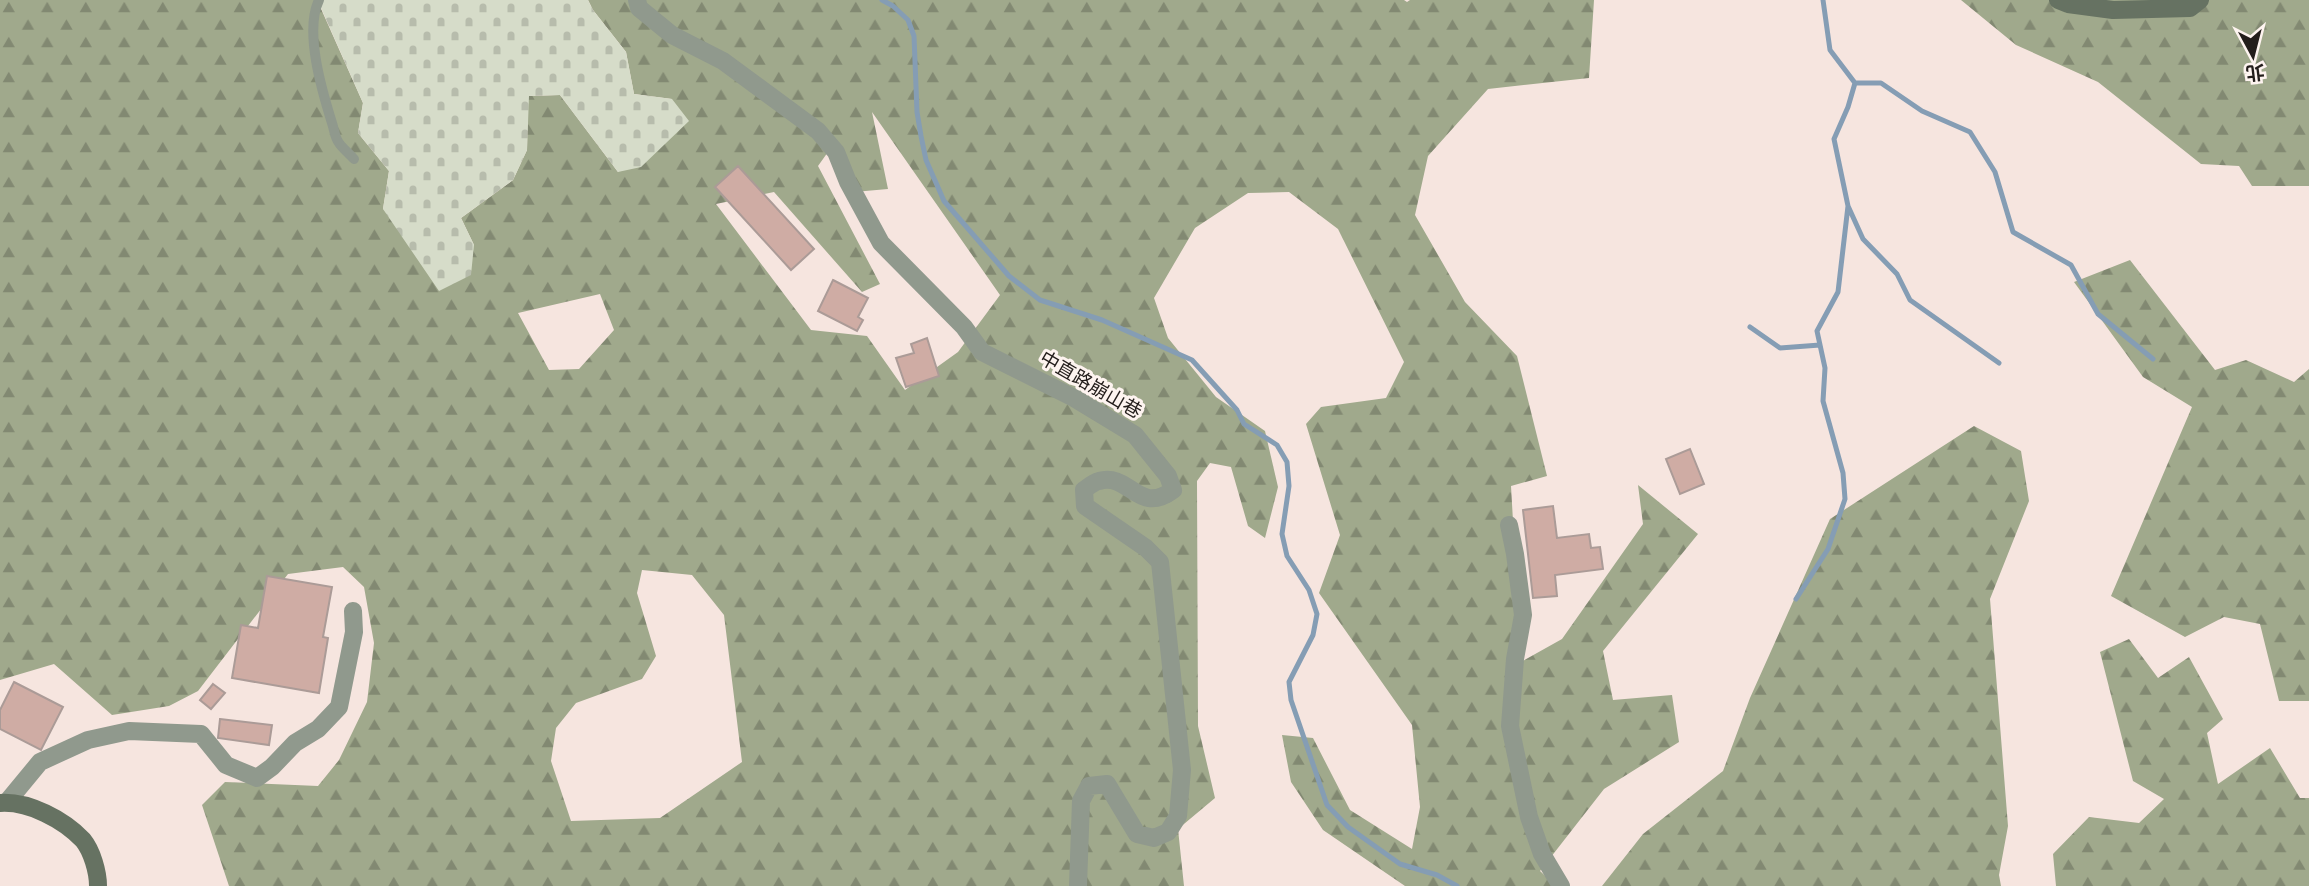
<svg xmlns="http://www.w3.org/2000/svg" width="2309" height="886" font-family="Overpass,'Noto Sans TC',sans-serif">
  <style>
    .forest { fill: url(#forest-firs); fill-rule: evenodd }
    .cemetery { fill: url(#cemetery-stones) }
    .lines { fill: none; stroke-linecap: round; stroke-linejoin: round }
    .stream { stroke: #859db4; stroke-width: 5 }
    .building { fill: #cfaca4; stroke: #ab9b97; stroke-width: 2 }
    .lane { stroke: #90998d; stroke-width: 10 }
    .street { stroke: #90998d; stroke-width: 18 }
    .secondary { stroke: #667262; stroke-width: 18 }
    .labels { text-anchor: middle; dominant-baseline: central; stroke-width: 6; stroke-linejoin: round; paint-order: stroke }
    .street-label { font-size: 19px; fill: #231d1b; stroke: #fef4f0 }
  </style>
  <defs>
    <pattern id="forest-firs" width="22" height="20" patternUnits="userSpaceOnUse" patternTransform="scale(1.75)"><rect width="22" height="20" fill="#a0a98c"/><path d="M5 1l3.5 6h-7zM16 11l3.5 6h-7z" fill="#828972"/></pattern>
    <pattern id="cemetery-stones" width="16" height="16" patternUnits="userSpaceOnUse" patternTransform="scale(1.75)"><rect width="16" height="16" fill="#d6dcc9"/><path d="M2 7V4a2 2 0 0 1 4 0v3zM10 15v-3a2 2 0 0 1 4 0v3z" fill="#b7bcac"/></pattern>
  </defs>
  <rect width="100%" height="100%" fill="#f6e5df"/>
  <path class="forest" d="M0,0H319L318,2L363,103L358,133L389,171L383,209L474,245L461,218L513,180L527,150L528,96L560,95L618,172L672,99L634,94L626,52L593,10L588,0H1404L1407,2L1410,0H1594L1589,78L1488,89L1428,156L1415,215L1465,302L1517,356L1547,476L1511,486L1521,662L1562,639L1643,524L1638,485L1698,534L1603,651L1613,700L1672,695L1679,742L1604,789L1540,871L1556,886H1405L1323,830L1291,782L1282,735L1313,738L1350,810L1412,849L1420,807L1412,725L1319,593L1340,535L1306,424L1321,407L1386,398L1404,362L1338,229L1289,192L1248,193L1195,228L1154,298L1168,338L1216,397L1265,431L1278,487L1265,538L1248,526L1231,467L1210,463L1197,481L1198,726L1215,798L1178,829L1184,886H229L202,805L225,782L318,786L339,760L367,702L374,643L364,587L343,567L288,574L198,691L169,706L112,715L54,664L0,680ZM872,112L1000,295L958,352L905,390L867,336L811,330L716,204L774,192L862,292L880,284L818,166L828,152L854,192L888,189ZM600,294L614,330L579,369L549,370L518,313ZM642,570L692,575L724,615L742,762L660,818L571,821L551,761L556,728L576,703L642,679L656,656L637,593Z
    M1961,0H2309V186H2252L2239,166L2201,164L2098,82L2016,45Z
    M2130,260L2215,370L2246,360L2294,382L2309,369V701H2279L2260,624L2224,617L2185,637L2111,596L2192,407L2143,377L2074,282Z
    M1974,426L2021,451L2029,501L1990,599L2008,826L1999,875L2001,886H1602L1643,834L1723,771L1750,698L1830,519Z
    M2129,639L2158,678L2189,657L2223,719L2207,733L2218,784L2270,748L2300,798H2309V886H2056L2053,854L2089,817L2139,823L2164,799L2133,781L2100,652Z"/>
  <path class="cemetery" d="M319,0H588L593,10L626,52L634,94L672,99L689,121L641,167L618,172L560,95L529,96L527,150L513,180L461,218L474,245L471,275L439,291L383,209L389,171L358,133L363,103L318,1Z"/>
  <g class="lines">
    <path class="stream" d="M882,0L893,6L908,20L914,36L917,112L921,136L926,160L944,201L1009,276L1040,300L1102,320L1192,360L1237,410L1244,424L1277,445L1287,462L1289,486L1282,534L1287,556L1309,590L1317,614L1313,635L1289,682L1291,700L1327,805L1348,827L1400,864L1437,875L1457,886
      M1823,0L1830,50L1855,83H1881L1922,111L1970,132L1995,172L2013,232L2071,265L2098,314L2153,359
      M1855,83L1848,107L1834,139L1848,206L1863,239L1897,274L1910,300L1999,363
      M1750,327L1780,348L1820,345
      M1796,599L1828,549L1845,499L1843,473L1823,401L1825,368L1817,331L1838,292L1848,206"/>
  </g>
  <path class="building" d="M738,166L814,249L791,270L715,187Z
    M833,280L868,298L858,317L863,320L857,331L818,311Z
    M927,338L939,376L906,387L896,358L914,353L911,344Z
    M1690,449L1704,484L1680,494L1666,459Z
    M1553,506L1557,538L1589,534L1591,548L1600,547L1603,569L1555,575L1557,596L1533,598L1523,510Z
    M267,576L332,587L323,637L328,638L319,693L232,678L241,625L258,628Z
    M14,682L63,707L41,750L0,729V710Z
    M213,684L225,693L211,709L200,700Z
    M220,719L272,725L269,745L218,738Z"/>
  <g class="lines">
    <path class="lane" d="M319,0C304,31 322,91 332,123C334,129 335,138 339,143C343,149 350,154 354,159"/>
    <path class="street" d="M637,0L639,8L672,35L723,61L818,131L836,152L848,182L881,243L964,327L982,352L1074,398L1135,435L1168,476L1173,490C1138,516 1130,472 1099,481C1094,482 1088,487 1084,490L1085,506L1146,548L1160,562L1182,770L1178,816L1168,832L1154,838L1137,834L1107,784L1089,786L1081,801L1078,886
      M1509,525L1515,554L1523,615L1515,659L1510,726L1529,817L1542,854L1561,886
      M7,802L40,762L88,740L129,731L201,734L226,765L257,778L272,767L295,743L318,729L339,707L354,632L353,611"/>
    <path class="secondary" d="M2058,0L2068,4L2113,10L2190,8L2200,0
      M0,803C29,801 64,820 83,840C92,851 98,872 98,886"/>
  </g>
  <g class="labels">
    <g class="street-label">
      <text transform="translate(1090 386) rotate(30)">中直路崩山巷</text>
    </g>
  </g>
  <g transform="translate(2253 56) rotate(173)" stroke="#fef4f0" stroke-width="5" paint-order="stroke">
  <path d="M0-5L12 26L0 18L-12 26Z" fill="#231d1b"/>
  <text y="-10" font-size="19" font-weight="bold" text-anchor="middle" fill="#231d1b">北</text>
  </g>
</svg>
